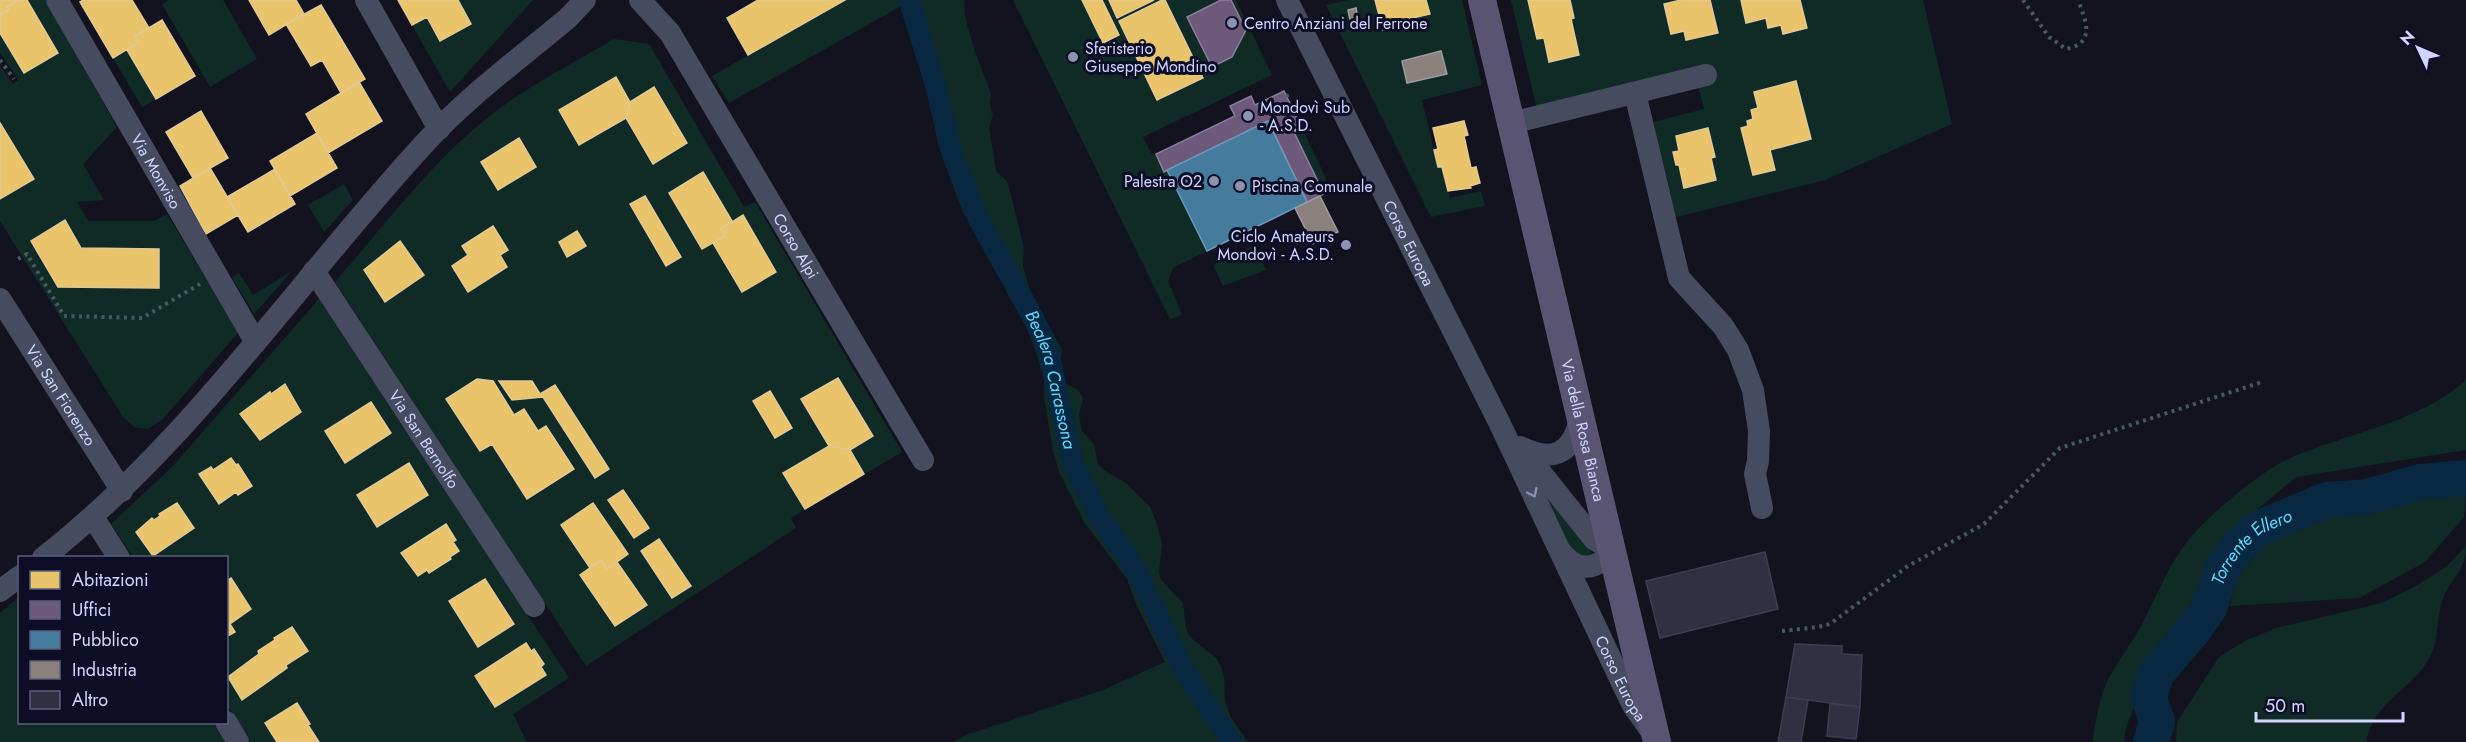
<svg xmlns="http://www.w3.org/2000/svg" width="2466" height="742" font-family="Jost,sans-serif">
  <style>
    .green { fill: #102b26; fill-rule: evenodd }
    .homes { fill: #e9c46a; stroke: #e2c997; stroke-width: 1.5 }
    .offices { fill: #6d597a; stroke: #8b7ea2; stroke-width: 1.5 }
    .public { fill: #457b9d; stroke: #6f96ba; stroke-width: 1.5 }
    .industry { fill: #8a817c; stroke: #9f9aa3; stroke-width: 1.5 }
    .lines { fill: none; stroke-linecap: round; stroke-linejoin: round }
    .canal { stroke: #082841; stroke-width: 21 }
    .river { stroke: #082841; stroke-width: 36 }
    .building { fill: #303042; stroke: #3c3d53; stroke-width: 1.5 }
    .path { stroke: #445962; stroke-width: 4; stroke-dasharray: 3 4.5; stroke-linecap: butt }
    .minor { stroke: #474b60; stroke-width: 22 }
    .major { stroke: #5a5473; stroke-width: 28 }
    .oneway { stroke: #8c90b0 }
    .poi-dot { fill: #8e91b1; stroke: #0d0e25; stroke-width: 2 }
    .labels { text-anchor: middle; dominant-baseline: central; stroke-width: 6; stroke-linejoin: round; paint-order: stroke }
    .poi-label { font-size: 16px; fill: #d1d5ff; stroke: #0d0e25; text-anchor: start }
    .street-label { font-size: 16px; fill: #d1d5ff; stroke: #0d0e25 }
    .water-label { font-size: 18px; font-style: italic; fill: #5fd7ff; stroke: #0d0e25 }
  </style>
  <rect width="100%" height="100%" fill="#13131f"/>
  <path class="green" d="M0,0H45L117,127L83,164L104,200L77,202L88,221H154L167,214L238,333L162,420L147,429L134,427L123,417L0,221V66L13,84L19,80L0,53ZM65,221L81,248L159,249V288L58,287L31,241Z
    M169,0H223L257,59L210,87L162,4Z
    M458,0H533L450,92L412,25L427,17L440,41L471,24Z
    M845,0H964L965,17L975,52L991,94L990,104L993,115L989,126L996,171L1007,181L1013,203L1024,248L1023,266L1029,288L1062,350L1059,367L1064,383L1077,389L1083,398L1079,415L1082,431L1094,445L1098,464L1105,471L1126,483L1150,507L1158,527L1162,544L1159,572L1161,580L1183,603L1186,628L1190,637L1216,658L1221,667L1224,677L1225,701L1230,716L1248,742H953L969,734L1103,690L1165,662L1137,606L1127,579L1084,522L1060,474L1053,451L1044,397V379L1037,354L1026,327L963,212L954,189L937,141L930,92L914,48L903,5L729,103L712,76Z
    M1013,0H1236L1272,75L1143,137L1151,153L1156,154L1164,172L1167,170L1207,251L1173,268L1168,281L1182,315L1170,319Z
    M1348,0H1375L1383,30L1405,24L1404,20L1430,14L1426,0H1462L1482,85L1422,100L1438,167H1442L1450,198L1481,191L1485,206L1431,217L1326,5Z
    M1511,0H1923L1952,124L1825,180L1673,218L1650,123L1704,109L1694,71L1537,109Z
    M614,39L649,44L744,207L755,202L902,452L791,518L796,528L586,666L335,282C385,225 432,161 492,114C530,85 573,63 614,39Z
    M127,50L156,99L142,107L113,58Z
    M1302,128L1332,191L1324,194L1294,132Z
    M344,184L353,200L324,232L308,205Z
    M1255,245L1266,270L1223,286L1213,265Z
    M292,271L254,314L232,278L239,273L253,295Z
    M319,299L569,678L513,714L527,742H251L227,705L226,558L133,557L111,524L171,468Z
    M2466,380V450L2296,477L2259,508L2225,544L2204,599L2157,658L2136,701L2126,728L2124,742H2093C2095,722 2099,699 2108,680C2118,660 2133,642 2143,622C2157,595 2168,566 2187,542C2206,517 2260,472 2288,459C2346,433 2417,424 2466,380Z
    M1523,461L1589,545L1592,556L1574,558Z
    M2449,487L2466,497L2464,517L2425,562L2359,598L2230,606L2236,578L2261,548L2295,520L2330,506L2367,503L2419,488Z
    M2466,546C2466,570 2453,576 2444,596C2435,618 2441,641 2427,662C2408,692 2374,702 2366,742H2176L2177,722L2219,657L2245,641L2276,628L2382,603L2416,586L2446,567Z
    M19,597L20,722L213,723L225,742H0V613Z"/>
  <path class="homes" d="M0,0H18L7,7L9,10L0,15Z
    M18,0H27L58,53L24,73L0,33V15L9,10L7,7Z
    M83,0H132L149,28L135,36L139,42L113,58L80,2Z
    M249,0H296L304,14L269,35Z
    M398,0H458L471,24L440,41L427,17L412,25Z
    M758,0H845L748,55L727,18Z
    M1082,0H1102L1119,35L1103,43Z
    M1109,0H1154L1117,18Z
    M1162,0H1165L1203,78L1157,100L1119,21Z
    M1375,0H1426L1430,14L1404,20L1405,24L1383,30Z
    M1528,0H1570L1574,18L1571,19L1579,55L1549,62L1544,38L1537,39Z
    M1681,0H1710L1718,33L1686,40L1684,31L1671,34L1664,4Z
    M1741,0H1800L1807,28L1783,34L1781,25L1768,28L1766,18L1746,23Z
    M321,5L365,79L341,93L322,60L311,66L286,24Z
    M162,20L195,76L156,99L127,50L139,42L135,36Z
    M616,77L630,102L626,118L579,145L559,110Z
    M1796,81L1811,139L1770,150L1775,170L1753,175L1741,128L1748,126L1747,121L1753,119L1751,110L1758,108L1754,92Z
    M359,82L382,121L328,153L306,114Z
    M654,87L687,143L653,164L626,118L630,102Z
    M201,111L228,158L193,178L166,132Z
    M1464,121L1468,135L1464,136L1471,168L1476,167L1480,183L1470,186L1471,188L1448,191L1442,167H1438L1434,150L1438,149L1433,128Z
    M0,123L34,179L0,199Z
    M1708,128L1715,157L1711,158L1716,180L1684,188L1679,165H1676L1673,152L1679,151L1676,136Z
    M317,133L337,168L290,196L270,161Z
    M519,138L536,167L498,190L481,162Z
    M210,168L238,215L206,234L180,186Z
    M275,169L295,204L248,232L227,197Z
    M703,172L732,221L721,229L725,236L702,249L669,193Z
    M645,196L681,257L666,266L630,204Z
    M743,215L776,272L742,292L713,243L725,236L721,229Z
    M65,220L81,248L159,249V288L58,287L31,241Z
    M493,226L508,250L500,255L507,267L468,292L452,266L468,255L462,246Z
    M577,231L586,246L567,257L559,242Z
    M400,241L424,275L385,302L364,270Z
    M838,378L873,436L850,450L829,446L801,399Z
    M477,379L493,381L514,415L524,409L538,431L546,426L574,469L527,499L492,444L480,451L446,399Z
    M499,381H532L540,394L555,385L609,469L595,478L543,397L512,400Z
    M285,384L301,412L260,440L240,414L270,392L271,394Z
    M770,391L792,428L775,438L753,401Z
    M371,402L391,433L345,463L325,431Z
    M829,446L850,450L864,474L805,509L783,473Z
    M231,458L236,465L238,464L252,486L238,495L236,492L219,504L199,474L211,467L213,470Z
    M409,463L428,495L377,527L357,495Z
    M623,490L649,528L634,538L608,500Z
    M177,503L194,528L153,556L136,532L152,518L154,520L160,516L159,514Z
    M593,503L628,554L607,569L601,560L590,568L561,525Z
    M446,524L456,540L453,542L459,551L450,557L451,559L429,573L427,570L418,576L401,553Z
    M659,539L691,586L672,598L641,551Z
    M601,560L607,569L617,562L647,605L615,626L580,575Z
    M231,578L251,609L230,624L235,632L226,637V581Z
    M485,579L514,624L478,647L449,601Z
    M292,627L308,651L286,665L287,668L242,700L228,677L259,654L258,651L275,640L274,638Z
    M526,643L531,651L534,649L544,664L541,667L546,675L495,707L475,676Z
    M297,703L310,724L308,725L319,742H277L265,723Z"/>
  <path class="offices" d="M1221,0H1231L1246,30L1232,57L1212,67L1187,17Z
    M1284,91L1302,128L1294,132L1324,194L1307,202L1268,121L1164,172L1156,154L1235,116L1230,106L1251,96L1255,105Z"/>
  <path class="public" d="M1268,121L1307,202L1207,251L1167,170Z"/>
  <path class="industry" d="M1356,8L1360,29L1352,30L1348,10Z
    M1441,51L1447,74L1407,83L1402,61Z
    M1320,196L1338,232L1313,244L1295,208Z"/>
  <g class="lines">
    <path class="canal" id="s1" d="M909,0L935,83L952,154L979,220L1034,319L1048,350L1073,463L1098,514L1136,570L1184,670L1232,742"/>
    <path class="river" id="s2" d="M2151,742L2157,722L2149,697L2156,674L2195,628L2209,608L2222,570L2238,547L2257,529L2327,500L2367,497L2420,482L2466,478"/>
  </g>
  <path class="building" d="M1765,552L1778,609L1660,638L1646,581Z
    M1795,644L1842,646V654L1862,655L1860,707L1786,697Z
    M1786,697L1808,700L1801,742H1778Z
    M1830,704L1860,707L1856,739L1827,736Z"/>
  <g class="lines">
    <path class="path" d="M2023,0L2049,37L2066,49C2096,43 2086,21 2078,0
      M0,60L14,79
      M1286,96L1291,94
      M18,259L27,254L64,316L142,318L200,284
      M1782,631L1818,627L1830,624L1908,566L1984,524L2060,448L2262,382"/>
    <g class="minor">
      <path id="s3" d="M57,0L255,341"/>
      <path d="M366,0L439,129"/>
      <path id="s4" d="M640,0L670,33L923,460"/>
      <path id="s5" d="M1287,0L1499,422L1625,689L1634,707L1651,731"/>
      <path d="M1635,93L1679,278L1723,326L1738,350L1753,390L1759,431L1758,461L1755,474L1762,508"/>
      <path d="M1511,123L1706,75"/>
      <path id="s6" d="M314,271L534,606"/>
      <path id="s7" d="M0,299L122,491"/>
      <path d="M1520,447C1551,462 1571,456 1580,420"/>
      <path d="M1521,448L1594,539L1612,550"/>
      <path d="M93,517L119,558"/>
      <path d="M1561,552C1578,572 1594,571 1612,553"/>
      <path d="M43,558C192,441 297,282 424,144C467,97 520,58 568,18L585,0"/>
      <path d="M0,591L20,576"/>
      <path d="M226,722L238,742"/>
    </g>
    <path class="major" id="s8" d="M1482,0L1657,742"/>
  </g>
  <defs><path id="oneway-chevron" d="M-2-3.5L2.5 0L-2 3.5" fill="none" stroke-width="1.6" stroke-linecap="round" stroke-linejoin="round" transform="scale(1.5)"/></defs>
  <use class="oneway" href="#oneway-chevron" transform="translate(1533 493) rotate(65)"/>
  <g class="poi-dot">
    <circle cx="1232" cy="23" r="6"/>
    <circle cx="1073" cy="57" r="6"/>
    <circle cx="1248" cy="116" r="6"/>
    <circle cx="1214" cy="181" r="6"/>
    <circle cx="1240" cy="186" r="6"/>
    <circle cx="1346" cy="245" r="6"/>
  </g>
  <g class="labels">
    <g class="poi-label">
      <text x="1244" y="23">Centro Anziani del Ferrone</text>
      <text x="1085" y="48">Sferisterio<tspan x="1085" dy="18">Giuseppe Mondino</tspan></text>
      <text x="1260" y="107">Mondovì Sub<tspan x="1260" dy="18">- A.S.D.</tspan></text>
      <text x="1202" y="181" text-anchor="end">Palestra O2</text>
      <text x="1252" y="186">Piscina Comunale</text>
      <text x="1334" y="236" text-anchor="end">Ciclo Amateurs<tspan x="1334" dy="18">Mondovì - A.S.D.</tspan></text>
    </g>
    <g class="street-label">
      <text stroke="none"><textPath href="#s3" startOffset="198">Via Monviso</textPath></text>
      <text stroke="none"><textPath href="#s5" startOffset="272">Corso Europa</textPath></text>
      <text stroke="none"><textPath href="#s4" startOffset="292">Corso Alpi</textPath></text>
      <text stroke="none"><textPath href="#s7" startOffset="114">Via San Fiorenzo</textPath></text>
      <text stroke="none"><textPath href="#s8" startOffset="442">Via della Rosa Bianca</textPath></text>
      <text stroke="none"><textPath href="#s6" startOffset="201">Via San Bernolfo</textPath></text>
      <text stroke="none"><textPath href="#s5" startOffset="756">Corso Europa</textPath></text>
    </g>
    <g class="water-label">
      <text stroke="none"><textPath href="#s1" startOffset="408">Bealera Carassona</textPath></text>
      <text stroke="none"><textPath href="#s2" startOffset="234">Torrente Ellero</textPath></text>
    </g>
  </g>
  <rect x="18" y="556" width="210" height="168" fill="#0d0e25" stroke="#5b5e7c" stroke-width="1.5"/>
  <rect x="30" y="571" width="30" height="18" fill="#e9c46a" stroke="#5b5e7c" stroke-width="1.5"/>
  <text x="72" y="586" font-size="18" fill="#d1d5ff">Abitazioni</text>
  <rect x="30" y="601" width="30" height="18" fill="#6d597a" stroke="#5b5e7c" stroke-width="1.5"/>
  <text x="72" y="616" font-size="18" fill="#d1d5ff">Uffici</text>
  <rect x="30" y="631" width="30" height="18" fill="#457b9d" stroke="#5b5e7c" stroke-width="1.5"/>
  <text x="72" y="646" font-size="18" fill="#d1d5ff">Pubblico</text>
  <rect x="30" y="661" width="30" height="18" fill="#8a817c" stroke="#5b5e7c" stroke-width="1.5"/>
  <text x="72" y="676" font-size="18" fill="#d1d5ff">Industria</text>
  <rect x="30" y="691" width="30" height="18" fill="#303042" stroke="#5b5e7c" stroke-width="1.5"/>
  <text x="72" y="706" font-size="18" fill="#d1d5ff">Altro</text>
  <g transform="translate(2418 48) rotate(314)" stroke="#0d0e25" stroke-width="4.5" paint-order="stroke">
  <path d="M0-4.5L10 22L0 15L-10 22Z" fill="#d1d5ff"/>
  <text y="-9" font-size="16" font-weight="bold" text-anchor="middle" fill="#d1d5ff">N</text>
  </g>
  <path d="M2256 712v9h147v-9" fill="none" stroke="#d1d5ff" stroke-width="3"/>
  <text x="2265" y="712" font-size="18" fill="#d1d5ff" stroke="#0d0e25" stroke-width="4.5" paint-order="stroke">50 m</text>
</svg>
